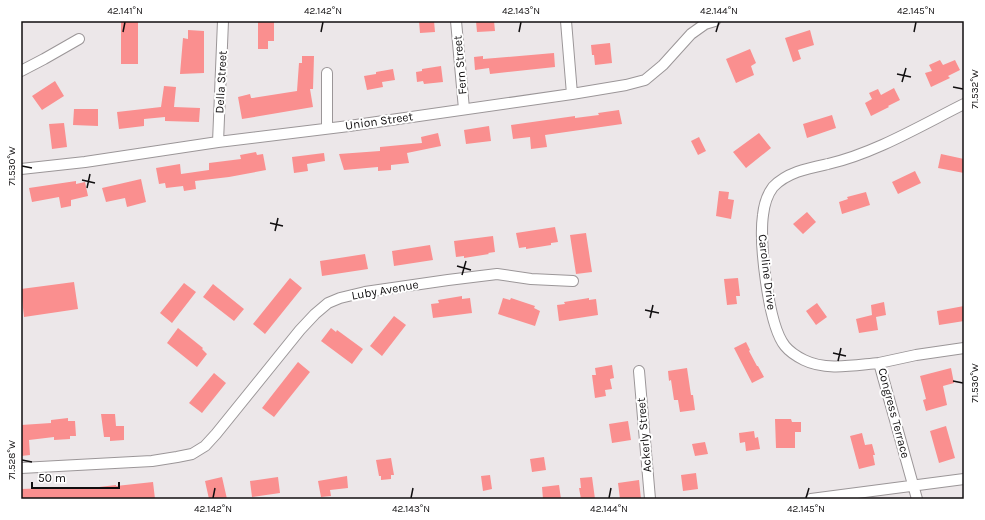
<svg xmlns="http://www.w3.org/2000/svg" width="985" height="520" font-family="Karla,sans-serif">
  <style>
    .building { fill: #fa8f8f }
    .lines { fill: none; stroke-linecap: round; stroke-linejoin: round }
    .street-casing { stroke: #9b9698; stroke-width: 12 }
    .street { stroke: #fff; stroke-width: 10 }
    .ticks { fill: none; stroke: #100e0f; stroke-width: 1.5 }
    .labels { text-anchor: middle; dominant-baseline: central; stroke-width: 4; stroke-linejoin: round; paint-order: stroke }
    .street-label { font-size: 12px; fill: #100e0f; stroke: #fff }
    .neatline { fill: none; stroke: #100e0f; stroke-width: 1.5 }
    .ticks-label { font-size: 10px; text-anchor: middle; fill: #100e0f }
  </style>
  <rect width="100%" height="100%" fill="#ece7e9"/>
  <path class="building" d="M121,21H138V64H121Z
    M258,21H274V41H268V49H258Z
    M419,21H434L435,32L420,33Z
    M476,21H494L495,31L477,32Z
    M188,30L204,31V73L180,74L183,38L188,39Z
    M810,30L814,45L798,50L801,59L793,62L785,38Z
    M610,43L612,63L595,65L594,55H592L591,45Z
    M750,49L756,63L751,66L754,75L736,83L726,59Z
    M554,53L555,67L490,74L489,68L475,70L474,57L483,56V59Z
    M302,56H314L313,89H310L313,107L242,119L238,97L250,94L251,98H253L297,91L299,63H302Z
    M940,60L943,65L955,60L960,70L948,76L950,78L931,87L925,73L932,71L929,65Z
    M441,66L443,82L424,84L423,81L417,82L416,72L422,71V69Z
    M393,69L395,80L382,82L383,87L367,90L364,76L376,74V72Z
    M55,81L64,96L42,110L32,96Z
    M164,86L176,87L174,107L200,108L199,122L165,121V117L144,119V126L119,129L117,112L161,107Z
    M894,88L900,100L888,106L889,107L871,116L865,103L872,99L869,93L878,89L881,95Z
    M74,109H98V126L73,125Z
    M619,110L622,124L545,135L547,147L531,149L530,137L513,139L511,125L575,116V118L599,115L598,113Z
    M832,115L836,128L807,138L803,124Z
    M64,123L67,147L52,149L49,124Z
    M489,126L491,141L466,144L464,130Z
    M438,133L441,146L407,153L409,163L391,165V170L378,171V167L344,170L339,154L380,151V147L422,143L421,137Z
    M759,133L771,148L746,168L733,152Z
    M699,137L706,151L698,155L691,141Z
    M256,152L257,155L263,154L266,170L229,177L195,181L196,189L184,191L183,186L166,188L165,183L159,184L156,168L180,164L181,174L209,170V163L241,159L240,155Z
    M324,153L325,161L307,164L308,171L294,173L292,157Z
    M941,154L964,159V173L938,168Z
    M915,171L921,183L898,194L892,182Z
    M141,179L146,202L127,207L125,198L106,202L102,188Z
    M76,181V184L85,182L88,196L71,200V206L61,208L59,197L32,202L29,188Z
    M719,191L729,192L728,199L734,200L731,219L716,216Z
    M866,192L870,205L842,214L839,202L848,199L847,197Z
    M807,212L816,222L803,234L793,224Z
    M555,227L558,242L551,243V245L526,249V247L519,248L516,233Z
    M586,233L592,272L576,274L570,235Z
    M493,236L495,252L488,253L489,254L464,258V256L456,257L454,241Z
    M430,245L433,260L394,266L392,251Z
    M365,254L368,269L322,276L320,261Z
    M290,278L302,288L265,334L253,324Z
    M738,278L740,296H736L737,304L727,305L724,279Z
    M74,282L78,309L24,317L21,289Z
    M184,283L196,292L172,323L160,313Z
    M213,284L244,309L234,321L203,297Z
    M462,296V299L470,298L472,313L433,318L431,304L439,303L438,300Z
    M503,298L510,300L511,298L535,306L534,308L540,311L535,326L498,314Z
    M589,298V300L596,299L598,315L559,321L557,305L565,304L564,302Z
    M884,302L886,315L876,317L878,330L859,333L856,319L872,315L871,305Z
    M817,303L827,317L816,325L806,311Z
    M964,306V321L939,325L937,311Z
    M394,316L406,325L382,356L370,346Z
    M178,328L203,348L202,349L207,354L197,367L167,343Z
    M331,328L336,332L337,330L363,349L352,364L321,341Z
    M746,342L750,350L749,351L757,366H758L764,377L752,383L734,348Z
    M298,362L310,372L274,417L262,408Z
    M612,365L614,378L610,379L612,389L605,390L606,396L595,398L592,375H596L595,368Z
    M687,368L691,395H693L695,410L680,412L678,400H674L671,380L669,381L668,371Z
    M951,368L954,383L943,386L947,405L926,411L923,400L926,399L920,376Z
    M214,373L226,383L202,413L189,403Z
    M101,414H115L116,426H124V440L110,441V437H104Z
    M68,418V421H75L76,436H70V439L54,440V437L29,440L30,455L21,456V425L51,423V420Z
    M775,419H791L792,422H801V432H795V448H776Z
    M628,421L631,440L612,443L609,424Z
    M946,426L955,458L939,463L930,431Z
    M754,431L755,438L758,437L760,449L746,451L745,442L740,443L739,433Z
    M862,433L865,445L872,444L875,455H873L875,465L859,469L850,436Z
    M705,442L708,454L695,456L692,444Z
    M544,457L546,470L532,472L530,459Z
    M391,458L394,475H391V479L381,480V476H379L376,460Z
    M696,473L698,489L683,491L681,475Z
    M490,475L492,489L483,491L481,476Z
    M347,476L348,488L330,490L331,496L321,497L318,481Z
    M222,477L227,499H209L205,481Z
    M278,477L280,493L252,497L250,481Z
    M592,477L595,499H581L579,488H581L580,478Z
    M639,480L641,499H620L618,483Z
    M153,482L155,499H21V489L82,487V489L116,485V486Z
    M559,485L561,499H543L542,487Z"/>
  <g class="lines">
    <defs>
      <path id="street" d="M456,21L464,109
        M566,21L572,94
        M21,71L44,59L79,39
        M327,128V73
        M218,142L223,21
        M21,169L85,162L218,142L349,126L572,94L626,85L645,80L663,65L691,34L705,24L715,21
        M879,363C855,365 826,371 804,360C798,357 789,351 785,346C768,325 759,242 763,215C764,206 767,195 773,187C787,172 809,168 828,164C875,153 920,126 964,104
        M639,371L650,499
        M21,468L152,461L177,457L192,454L205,446L216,434L300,330L315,314L328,303L340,298L365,292L448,280L497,274L531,279L573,281
        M811,499L964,479
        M917,499L879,363L916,355L964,348"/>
    </defs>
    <use href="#street" class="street-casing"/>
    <use href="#street" class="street"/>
  </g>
  <path class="ticks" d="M123,32L125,22M321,32L323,22M519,32L521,22M716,32L719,22M914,32L916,22M897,74L911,77M902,82L906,68M953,87L963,89M22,166L32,168M82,180L95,183M87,188L90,174M270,223L283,226M275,231L278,218M457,266L471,270M462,275L466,261M645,310L659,313M650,318L653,305M833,353L846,356M838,361L841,348M953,381L963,383M22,460L32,462M213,498L215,488M411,498L413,488M609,498L611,488M806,498L809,488"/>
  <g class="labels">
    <g class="street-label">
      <text transform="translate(460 65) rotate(-95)">Fern Street</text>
      <text transform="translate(221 82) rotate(-87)">Della Street</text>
      <text transform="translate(379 121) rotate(-8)">Union Street</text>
      <text transform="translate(767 272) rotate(83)">Caroline Drive</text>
      <text transform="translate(385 290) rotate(-10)">Luby Avenue</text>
      <text transform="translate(894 413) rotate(75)">Congress Terrace</text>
      <text transform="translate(644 435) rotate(-95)">Ackerly Street</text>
    </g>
  </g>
  <rect width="985" height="520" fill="none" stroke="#ffffff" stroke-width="44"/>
  <path d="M32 482v6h87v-6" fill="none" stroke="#100e0f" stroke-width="2"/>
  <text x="38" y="482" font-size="12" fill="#100e0f" stroke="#ffffff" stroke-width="3" paint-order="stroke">50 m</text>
  <rect x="22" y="22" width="941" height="476" class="neatline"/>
  <g class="ticks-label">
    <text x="125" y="14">42.141°N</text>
    <text x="323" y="14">42.142°N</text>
    <text x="521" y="14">42.143°N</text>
    <text x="719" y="14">42.144°N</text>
    <text x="916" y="14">42.145°N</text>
    <text transform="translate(974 89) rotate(-90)" y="4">71.532°W</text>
    <text transform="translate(11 166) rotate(-90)" y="4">71.530°W</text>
    <text transform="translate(974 383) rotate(-90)" y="4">71.530°W</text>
    <text transform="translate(11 460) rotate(-90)" y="4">71.528°W</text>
    <text x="213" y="512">42.142°N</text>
    <text x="411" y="512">42.143°N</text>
    <text x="609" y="512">42.144°N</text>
    <text x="806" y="512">42.145°N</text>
  </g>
</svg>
